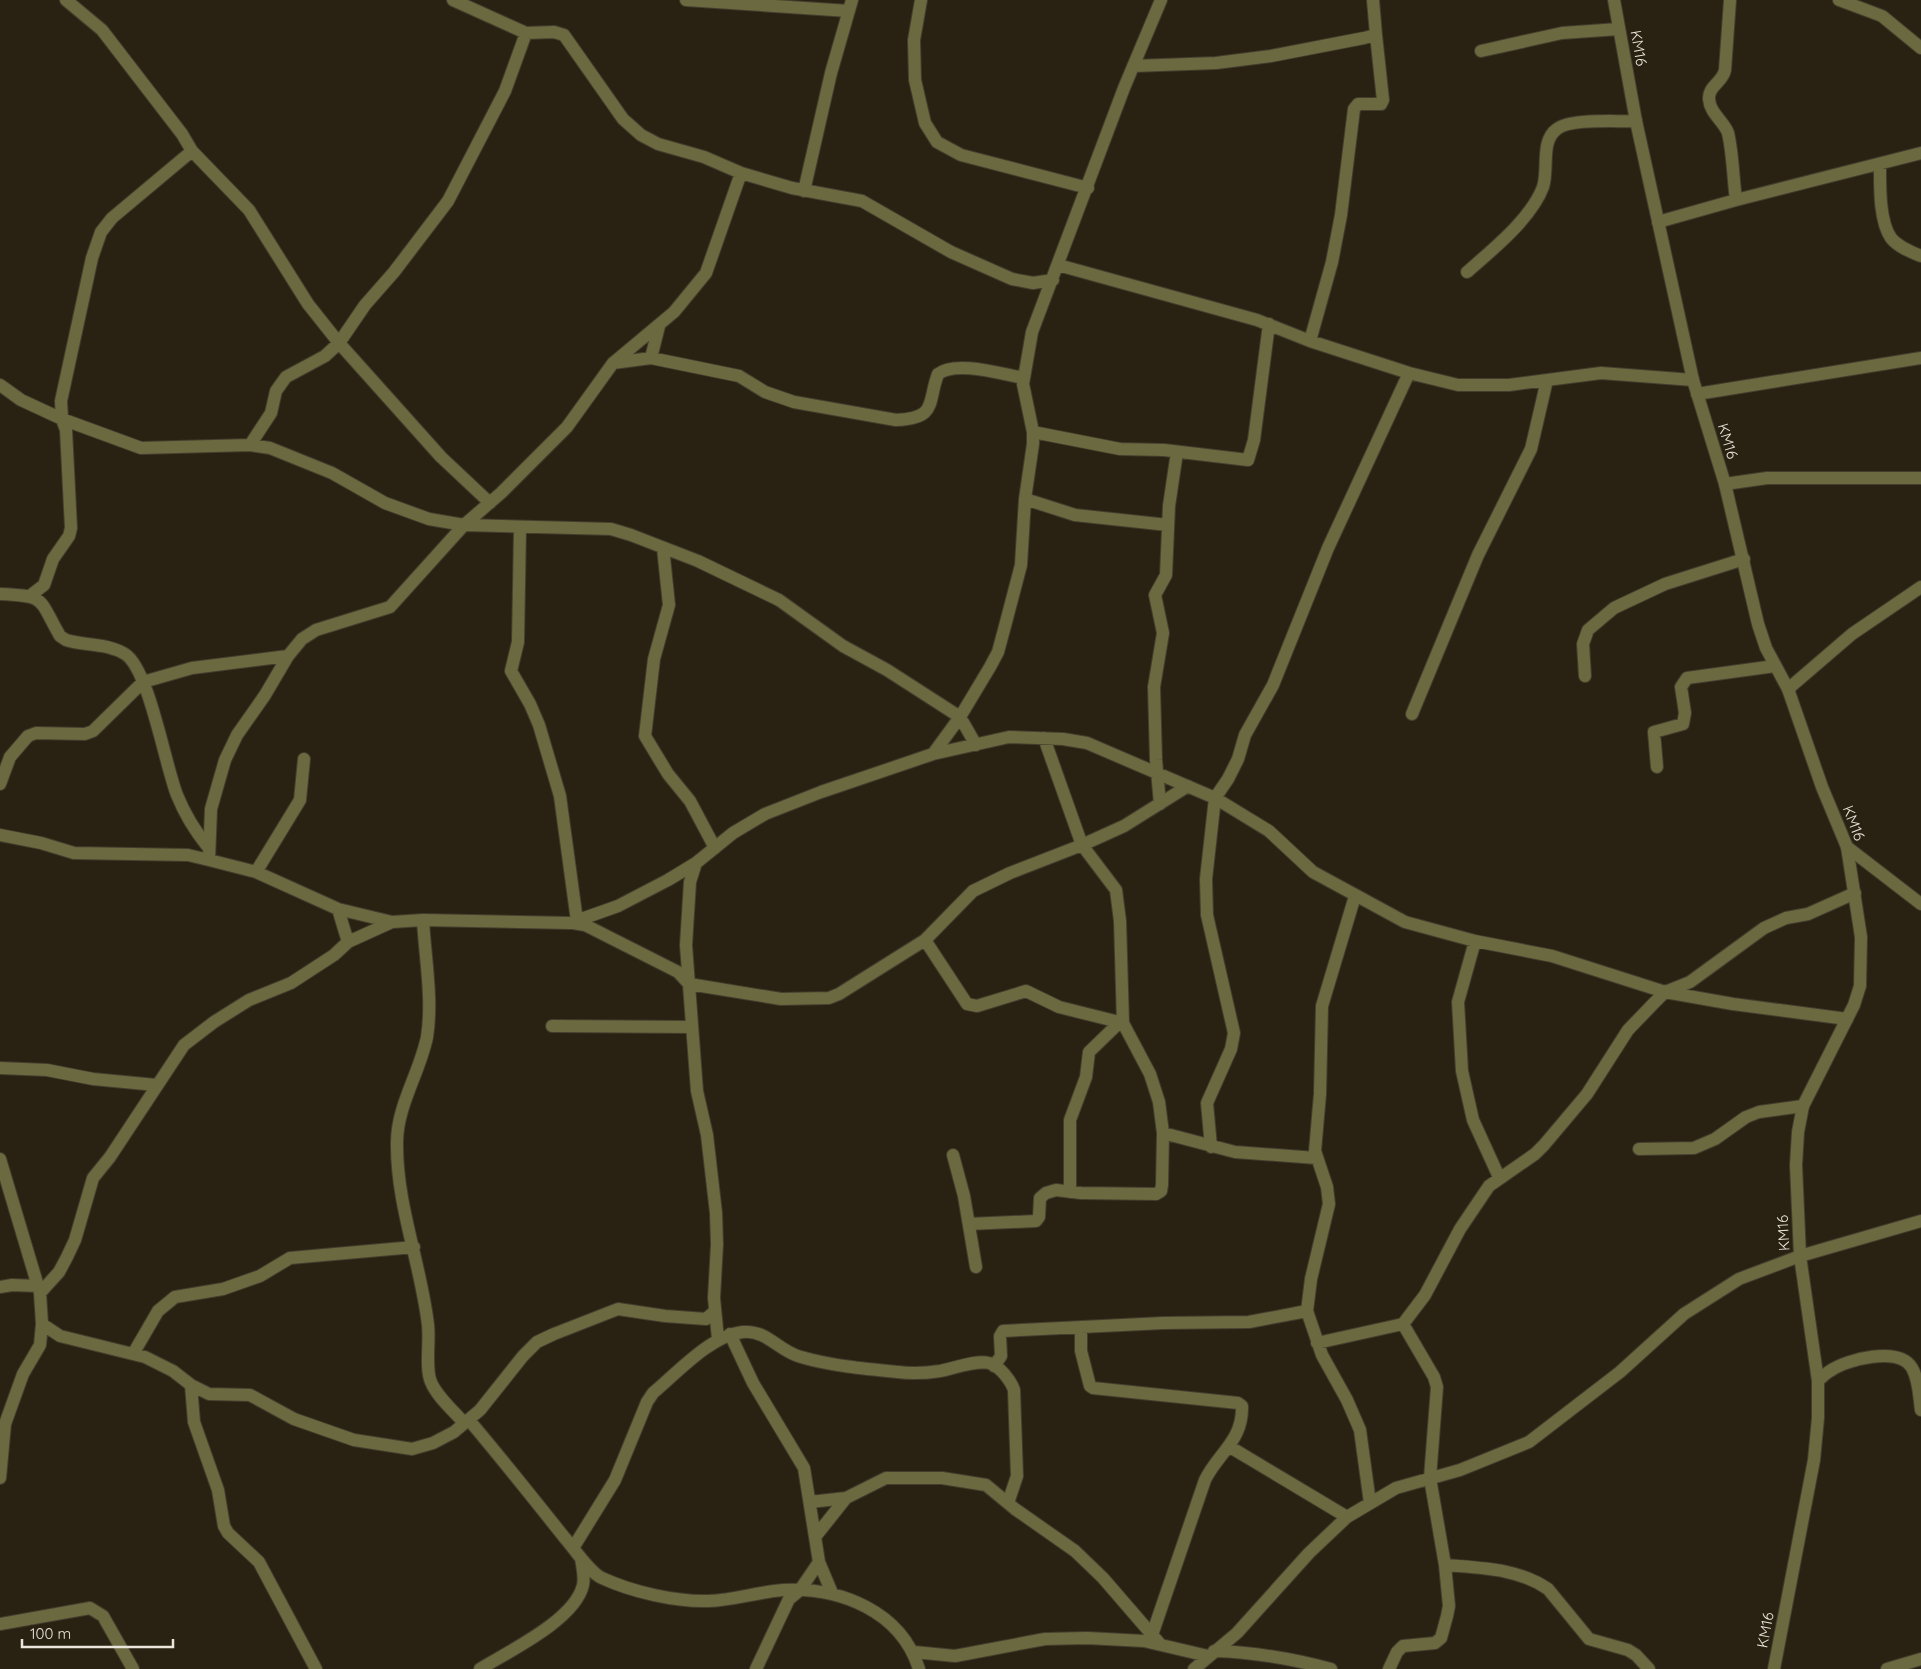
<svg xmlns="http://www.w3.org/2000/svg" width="1921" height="1669" font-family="Quicksand,sans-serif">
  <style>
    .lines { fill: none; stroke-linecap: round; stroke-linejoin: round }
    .minor-casing { stroke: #443d2e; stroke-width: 14 }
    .tertiary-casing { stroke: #443d2e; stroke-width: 14 }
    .minor { stroke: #6a693f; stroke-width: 12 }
    .tertiary { stroke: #6a693f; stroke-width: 12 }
    .labels { text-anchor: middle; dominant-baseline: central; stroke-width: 5; stroke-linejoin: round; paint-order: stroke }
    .street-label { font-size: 15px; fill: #ebe6dc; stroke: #292212 }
  </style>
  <rect width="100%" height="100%" fill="#292212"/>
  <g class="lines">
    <defs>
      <path id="minor" d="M66,0L102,30L182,134L192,151L249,210L308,304L339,343L441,457L490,503
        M686,0L849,11
        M921,0L914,40L915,80L925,123L937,142L961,155L1088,188
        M1730,0L1725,70C1723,82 1708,86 1709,99C1710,114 1724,121 1728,133C1733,154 1733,178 1736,200
        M1839,0L1882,16L1921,48
        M526,33L554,32L564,35L623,119L641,135L658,144L704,157L741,173L792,188L862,201L951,252L1012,279L1033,283L1053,280
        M1481,51L1562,33L1619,29
        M1133,66L1216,63L1271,56L1364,38L1376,35L1373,0
        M1880,165C1880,185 1879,221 1891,238C1898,247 1911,252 1921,256
        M804,191L831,73L852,0
        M1658,222L1736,200L1921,153
        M1058,265L1257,320L1310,341L1409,373L1458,385H1509L1601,373L1693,380
        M1467,272C1492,250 1531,219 1543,187C1549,169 1540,141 1557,129C1570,118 1618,122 1636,121
        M1310,341L1332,262L1341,215L1354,109L1358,104H1381L1383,100L1376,35
        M651,358L659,326
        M613,363L651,358L739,376L765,392L794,402L896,420C938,418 927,403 938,374C956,360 1001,374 1024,378
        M0,385L21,400L62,419L141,448L250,445L270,448L332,473L385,503L429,519L464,525L611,529L631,535L698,561L779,600L843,646L887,670L960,717L976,745
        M1697,394L1921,358
        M1033,432L1120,449L1164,450L1248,460L1254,440L1269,324
        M250,445L271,413L276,391L286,377L325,356L339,343L365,305L394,272L448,201L505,91L526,33L453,0
        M1725,484L1767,478H1921
        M1025,499L1075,515L1168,525
        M520,528L518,642L511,671L530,704L539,725L560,796L577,921
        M663,548L669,605L654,659L645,736L668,774L690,801L715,848
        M0,594C47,596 38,598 60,636L66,640C85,646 107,643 125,654C149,669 165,765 177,795C185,815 195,831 208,847
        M31,595L44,585L53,559L69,536L71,528L66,430L62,419L61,401L92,258L101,232L112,218L192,151
        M1585,676L1583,644L1588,630L1614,608L1665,584L1744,559
        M1788,689L1852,634L1921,587
        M1412,714L1478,555L1531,449L1547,380
        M933,754L960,717L990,667L998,652L1005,626L1021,565L1025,499L1033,444V432L1023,384L1032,332L1124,88L1161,0
        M1657,767L1654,732L1683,724L1685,713L1681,687L1687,678L1775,666
        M0,784L10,757L28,736L36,733L85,734L93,731L143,682L192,668L288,656
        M1160,804L1156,760L1154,687L1163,633L1155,595L1166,575L1169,506L1177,452
        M0,835L41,843L74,853L188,855L209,860L256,872L338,909L392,922L423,920L570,923L618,906L668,880L696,863L733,833L765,814L821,792L933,754L1009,737L1063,739L1087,743L1215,798L1269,831L1313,872L1405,922L1475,941L1552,956L1665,992L1733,1004L1847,1019
        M1847,847L1921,904
        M209,860L211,809L225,760L237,735L265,695L288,656L302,639L316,630L390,607L464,525L501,493L567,427L613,363L674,312L706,273L741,173
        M696,863L690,882L686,945L697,1091L707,1135L716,1213L717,1244L714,1298L718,1339
        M256,872L300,800L304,759
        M1355,896L1322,1006L1320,1094L1315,1151L1327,1187L1329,1204L1311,1279L1307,1311L1322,1355L1347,1400L1360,1430L1370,1503
        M338,909L348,942
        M423,920C425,958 433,999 427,1037C420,1072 397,1106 397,1142C396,1204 421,1264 428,1325C430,1341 425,1369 431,1382C437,1397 454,1411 464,1423L469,1420C501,1458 533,1498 564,1537C573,1547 590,1573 602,1578C632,1592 676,1602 709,1601C734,1600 758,1592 783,1590C840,1587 901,1611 919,1669
        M573,923L585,925L678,972L689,984L781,999L829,998L839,994L925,940L973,891L1010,873L1082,845L1124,826L1188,786
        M925,940L967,1004L977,1006L1026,991L1059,1007L1123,1023
        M1475,941L1458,1002L1462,1071L1473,1120L1499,1177
        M552,1026L691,1027
        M0,1068L47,1070L93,1079L156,1085
        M1163,1133L1235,1152L1316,1158
        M1211,1147L1207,1103L1231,1049L1234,1033L1207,915L1206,879L1215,798L1228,779L1238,759L1245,735L1273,685L1328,548L1409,373
        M1639,1149L1694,1148L1715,1139L1746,1117L1759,1112L1803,1106
        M953,1155L964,1196L976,1267
        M0,1159L40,1293L42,1324L40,1345L23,1374L5,1424L0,1478
        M1070,1192V1120L1086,1077L1089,1052L1120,1022
        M969,1224L1036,1221L1039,1217L1040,1198L1046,1193L1056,1190L1081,1193L1156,1194L1161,1191L1162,1185L1163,1133L1159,1102L1150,1074L1123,1023L1120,921L1116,890L1082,845L1044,738
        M0,1287L12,1285L38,1286
        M40,1293L59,1272L67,1257L75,1240L93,1178L110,1157L184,1045L214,1022L249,1000L291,983L334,955L348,942L392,922
        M42,1324L60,1336L145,1357L173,1371L191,1385L209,1394L250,1395L294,1419L354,1440L412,1449L433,1443L454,1432L480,1410L523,1356L537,1342L554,1334L618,1309L665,1316L706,1319L715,1311
        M1081,1327V1351L1090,1386L1093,1388L1238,1403L1242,1406C1243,1441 1218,1453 1205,1480L1152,1635
        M730,1334L753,1383L804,1468L819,1562L832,1593
        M1317,1343L1403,1324L1425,1295L1460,1229L1489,1186L1535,1154L1544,1145L1587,1094L1628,1030L1655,1002L1665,992L1690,982L1764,928L1786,918L1808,914L1855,893
        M133,1354L158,1311L175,1297L223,1289L260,1276L290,1258L414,1247
        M994,1366L1001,1356L1000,1336L1003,1331L1163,1323L1249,1322L1307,1311
        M1818,1381C1822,1377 1826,1373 1830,1371C1847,1359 1899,1346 1912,1368C1919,1380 1919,1396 1921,1410
        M191,1385L194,1422L218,1490L224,1526L228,1533L259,1562L316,1669
        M1230,1447L1347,1517
        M810,1502L846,1498L886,1478H942L986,1485L1015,1509L1075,1551L1103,1578L1160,1644
        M815,1537L846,1498
        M573,1548L615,1480L647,1402L653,1393C677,1373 711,1335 743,1332C768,1330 778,1351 801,1357C832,1366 866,1369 898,1372C912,1374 927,1373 940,1371C955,1368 975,1360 989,1363C1000,1366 1011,1381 1014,1390L1017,1476L1008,1503
        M1445,1565C1479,1568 1518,1568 1548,1589L1589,1639L1628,1650L1636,1655L1649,1669
        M0,1624L90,1608L103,1616L133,1669
        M1214,1651C1253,1652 1293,1659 1331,1669
        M914,1652L955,1656L1045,1639L1087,1638L1144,1641L1208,1656
        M480,1669C509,1651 575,1620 583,1585C585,1577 582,1566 581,1558
        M756,1669L789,1599L800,1590L819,1562
        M1194,1669L1237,1633L1309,1553L1347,1517L1396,1488L1460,1470L1529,1442L1620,1372L1684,1314L1739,1279L1800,1256L1921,1221
        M1389,1669L1397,1652L1403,1646L1435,1643L1441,1638L1447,1616L1449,1606L1445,1565L1430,1478L1437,1387L1434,1377L1403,1324
        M1887,1669L1921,1659"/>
      <path id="tertiary" d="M1614,0L1636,121L1693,380L1725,484L1758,624L1766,648L1788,689L1822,787L1847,847L1861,937L1860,986L1854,1005L1803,1106L1798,1132L1796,1165L1800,1256L1818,1381V1418L1814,1460L1774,1669"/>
    </defs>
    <use href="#minor" class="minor-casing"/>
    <use href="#tertiary" class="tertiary-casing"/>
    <use href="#minor" class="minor"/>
    <use href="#tertiary" class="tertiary"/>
  </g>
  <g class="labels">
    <g class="street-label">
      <text transform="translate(1639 48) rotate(80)">KM16</text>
      <text transform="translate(1728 441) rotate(73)">KM16</text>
      <text transform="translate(1854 823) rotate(69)">KM16</text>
      <text transform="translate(1783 1233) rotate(-93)">KM16</text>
      <text transform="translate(1765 1630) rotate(-79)">KM16</text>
    </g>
  </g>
  <path d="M22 1639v8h151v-8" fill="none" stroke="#ebe6dc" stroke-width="2.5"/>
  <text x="30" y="1639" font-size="15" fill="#ebe6dc" stroke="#292212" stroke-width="4" paint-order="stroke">100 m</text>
</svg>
